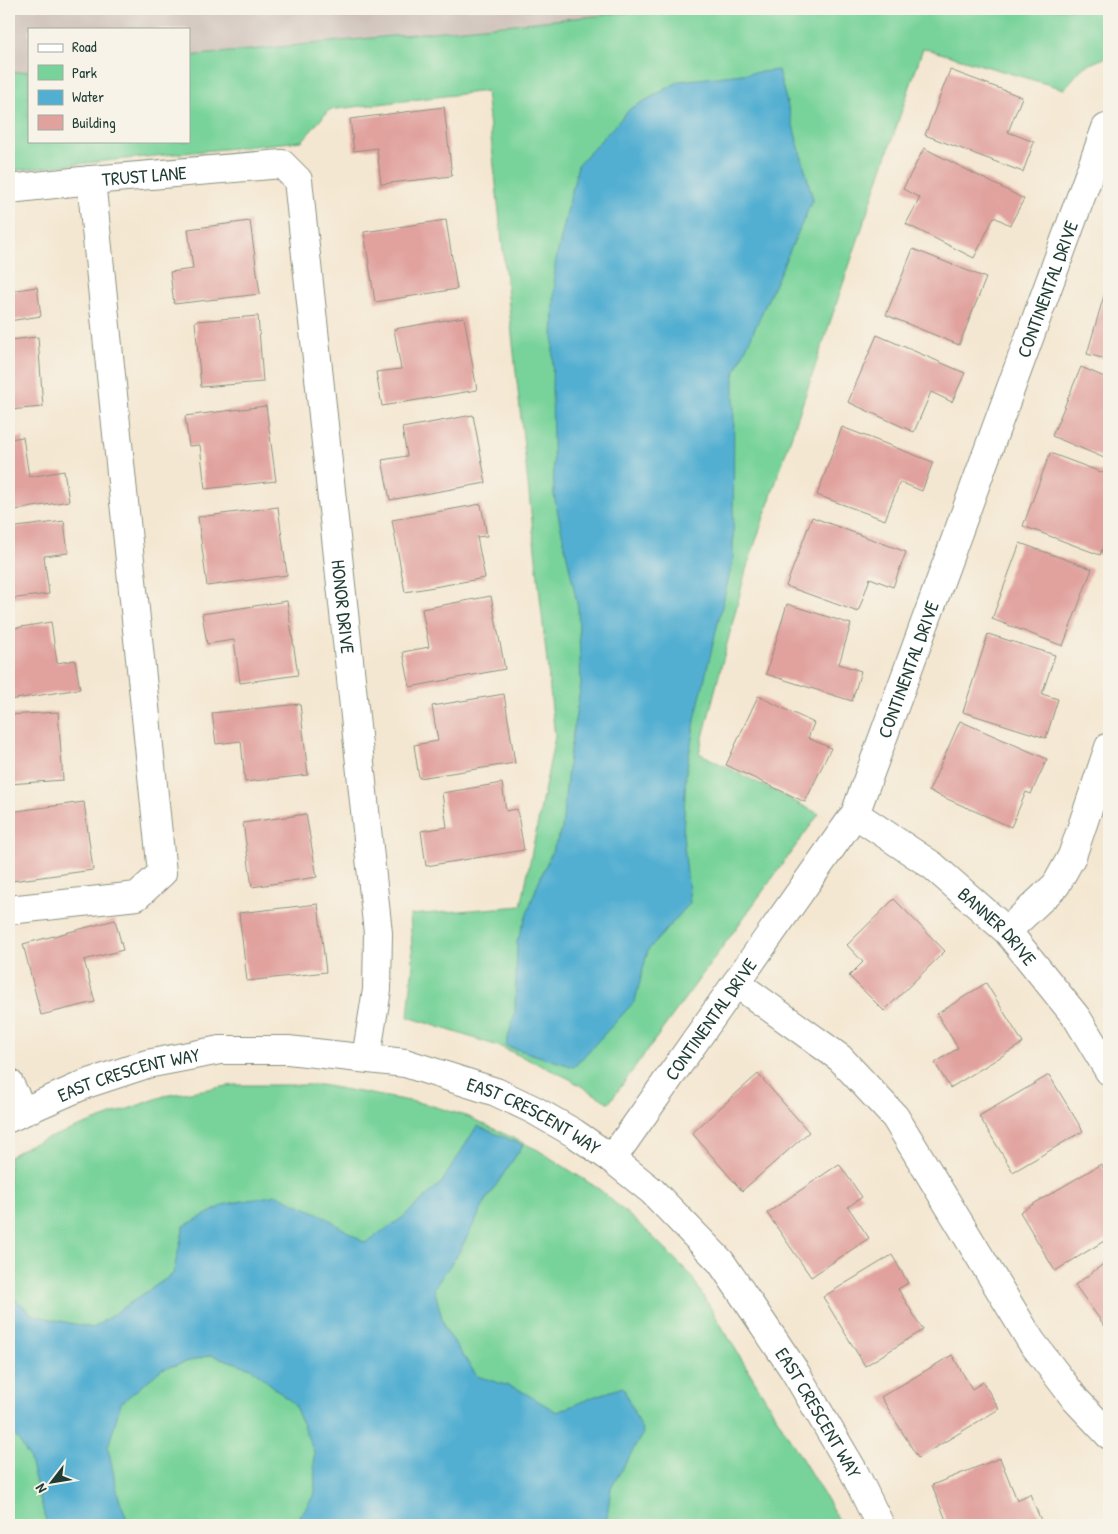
<svg xmlns="http://www.w3.org/2000/svg" width="1118" height="1534" font-family="'Patrick Hand',sans-serif">
  <style>
    .industrial { fill: #cec1ba }
    .green { fill: #78d39a; stroke: #4c8867 }
    .water { fill: #53afd1; stroke: #397682 }
    .building { fill: #e1a29e }
    .lines { fill: none; stroke-linecap: round; stroke-linejoin: round }
    .minor-casing { stroke: #8a9282; stroke-width: 30 }
    .minor { stroke: #fff; stroke-width: 28 }
    .labels { text-anchor: middle; dominant-baseline: central; stroke-width: 4.5; stroke-linejoin: round; paint-order: stroke }
    .street-label { font-size: 19px; fill: #1f3d34; stroke: #f7f3e8 }
  </style>
  <rect width="100%" height="100%" fill="#f7f3e8"/>
  <filter id="ink" filterUnits="userSpaceOnUse"><feTurbulence type="fractalNoise" baseFrequency=".02" numOctaves="2"/><feDisplacementMap in="SourceGraphic" scale="10" xChannelSelector="R" yChannelSelector="G"/><feConvolveMatrix kernelMatrix="1 2 1 2 8 2 1 2 1" color-interpolation-filters="sRGB"/></filter>
  <filter id="wash" filterUnits="userSpaceOnUse"><feTurbulence type="fractalNoise" baseFrequency=".0096" numOctaves="4" result="noise"/><feDisplacementMap in="SourceGraphic" scale="20" xChannelSelector="R" yChannelSelector="G"/><feGaussianBlur stdDeviation="1.12" result="paint"/><feColorMatrix in="noise" values="0 0 0 0 0 0 0 0 0 0 0 0 0 0 0 0 0 1.4 0 .05"/><feComposite in="paint" operator="in"/></filter>
  <g filter="url(#wash)">
    <rect width="100%" height="100%" fill="#f4e7d1"/>
    <path class="industrial" d="M9,9H666L189,56V29H29V71L9,73Z"/>
    <path class="green" d="M666,9H1109V56L1083,67L1064,89L923,48L746,570L699,753L819,814L609,1103L568,1078L501,1047L408,1017L413,964L410,915L521,906L555,737L486,91L329,110L302,141L9,171V73L29,71V141H189V56Z
      M234,1085H321L426,1104L469,1117L538,1150L599,1189L648,1232L690,1274L842,1525H9V1157L29,1145L164,1096Z"/>
    <path class="water" d="M778,70L813,199L734,375L733,560L696,715L686,773L683,835L690,903L648,950L635,1001L574,1067L506,1046L515,1012L517,942L538,883L562,829L569,757L581,684L578,608L554,495L552,388L555,264L578,165L630,109L680,81Z
      M477,1126L523,1145L487,1199L458,1254L434,1288L445,1329L477,1376L518,1389L557,1412L593,1397L623,1387L643,1433L611,1488L606,1525H295L315,1493L314,1452L294,1404L251,1368L211,1355L162,1369L121,1403L108,1447L118,1495L129,1525H47L29,1457L9,1426V1293L33,1315L93,1328L173,1274L184,1226L226,1204L277,1195L322,1215L365,1243L402,1218L442,1182Z"/>
    <g id="blocks">
      <path class="building" d="M950,70L1022,97L1008,132L1034,142L1023,172L925,135Z
        M444,107L452,176L381,184L377,148L354,151L350,119Z
        M924,148L1024,199L1010,225L994,217L974,258L906,224L920,198L903,189Z
        M446,220L457,289L375,302L364,232Z
        M250,221L260,294L174,304L170,272L193,269L188,229Z
        M913,249L986,278L959,345L886,315Z
        M1109,278V360L1087,354Z
        M37,287L41,316L9,321V291Z
        M258,316L263,382L201,387L195,321Z
        M464,317L477,390L382,406L376,372L401,369L394,329Z
        M877,335L965,373L952,402L931,392L914,432L848,402Z
        M38,337L43,407L9,410V340Z
        M1081,367L1109,379V460L1052,436Z
        M266,406L276,481L205,489L200,445L189,446L185,416Z
        M473,415L486,483L390,500L382,460L407,456L402,428Z
        M842,427L933,462L922,491L900,482L885,520L817,495Z
        M23,437L29,477L64,471L69,501L9,511V439Z
        M1050,453L1109,475V531L1100,555L1023,526Z
        M481,504L487,536L477,537L485,578L405,592L392,520Z
        M278,507L287,575L207,586L198,517Z
        M812,517L906,552L893,587L870,578L858,612L786,586Z
        M64,521L68,553L44,556L49,594L9,599V528Z
        M1020,543L1092,569L1063,646L992,619Z
        M491,596L505,669L410,687L403,652L429,647L422,609Z
        M287,601L298,675L240,683L234,640L207,644L202,614Z
        M787,604L851,624L839,664L861,671L852,701L766,674Z
        M51,622L57,663L75,660L80,689L9,700V629Z
        M988,634L1055,655L1042,694L1058,699L1046,738L963,712Z
        M504,694L515,763L419,778L414,745L438,741L432,706Z
        M758,696L814,723L808,738L831,748L805,802L726,765Z
        M300,704L308,775L245,782L241,741L216,744L212,713Z
        M58,712L63,780L9,784V715Z
        M960,721L1047,759L1031,794L1026,792L1011,827L929,791Z
        M502,783L506,811L517,809L524,850L426,866L421,831L447,827L442,793Z
        M84,802L93,870L12,881L9,856V812Z
        M306,814L317,877L252,887L243,823Z
        M894,899L945,951L884,1011L849,976L863,962L847,945Z
        M318,904L326,972L247,981L239,913Z
        M115,920L123,950L84,960L95,1002L41,1015L23,944Z
        M986,983L1023,1043L950,1088L935,1063L958,1048L937,1014Z
        M758,1074L809,1132L742,1191L692,1133Z
        M1049,1075L1083,1131L1013,1172L979,1116Z
        M839,1164L862,1197L848,1207L869,1238L811,1277L767,1213Z
        M1101,1164L1109,1177V1238L1055,1271L1020,1212Z
        M892,1255L908,1283L898,1289L923,1330L865,1366L823,1297Z
        M1109,1260V1332L1075,1285Z
        M952,1355L972,1389L983,1382L999,1409L918,1458L881,1397Z
        M1000,1458L1017,1500L1030,1494L1042,1523L1036,1525H948L932,1485Z"/>
    </g>
  </g>
  <g filter="url(#ink)">
    <use href="#blocks" fill-opacity="0" stroke="#8a9282" stroke-width="1"/>
    <g class="lines">
      <defs>
        <g id="minor">
          <path id="s1" d="M9,189L91,180L282,164L298,180L378,933L377,990L366,1058"/>
          <path id="s2" d="M855,814L933,866L1007,931L1077,1018L1109,1071"/>
          <path d="M9,910L137,896L162,873L91,180"/>
          <path d="M1007,931L1056,885L1072,856L1109,747"/>
          <path d="M736,983L840,1058L895,1117L1031,1341L1076,1400L1109,1435"/>
          <path d="M9,1083L23,1111"/>
          <path id="s3" d="M9,1118L86,1084L147,1064L220,1050H288L405,1063L496,1092L534,1110L574,1133L612,1159L652,1191L721,1262L759,1318L794,1370L853,1470L880,1525"/>
          <path id="s4" d="M612,1159L855,814L1106,128L1109,129"/>
        </g>
      </defs>
      <use href="#minor" class="minor-casing"/>
      <use href="#minor" class="minor"/>
    </g>
  </g>
  <g class="labels">
    <g class="street-label">
      <text stroke="none"><textPath href="#s1" startOffset="136">TRUST LANE</textPath></text>
      <text stroke="none"><textPath href="#s4" startOffset="981">CONTINENTAL DRIVE</textPath></text>
      <text stroke="none"><textPath href="#s1" startOffset="726">HONOR DRIVE</textPath></text>
      <text stroke="none"><textPath href="#s4" startOffset="576">CONTINENTAL DRIVE</textPath></text>
      <text stroke="none"><textPath href="#s2" startOffset="182">BANNER DRIVE</textPath></text>
      <text stroke="none"><textPath href="#s4" startOffset="171">CONTINENTAL DRIVE</textPath></text>
      <text stroke="none"><textPath href="#s3" startOffset="128">EAST CRESCENT WAY</textPath></text>
      <text stroke="none"><textPath href="#s3" startOffset="548">EAST CRESCENT WAY</textPath></text>
      <text stroke="none"><textPath href="#s3" startOffset="968">EAST CRESCENT WAY</textPath></text>
    </g>
  </g>
  <rect width="1118" height="1534" fill="none" stroke="#f7f3e8" stroke-width="30"/>
  <rect x="28" y="28" width="162" height="115" fill="#f7f3e8" stroke="#a1aaa0"/>
  <rect x="38" y="44" width="25" height="8" fill="#ffffff" stroke="#a1aaa0"/>
  <text x="72" y="52" font-size="15" fill="#1f3d34">Road</text>
  <rect x="38" y="65" width="25" height="15" fill="#78d39a" stroke="#a1aaa0"/>
  <text x="72" y="78" font-size="15" fill="#1f3d34">Park</text>
  <rect x="38" y="90" width="25" height="15" fill="#53afd1" stroke="#a1aaa0"/>
  <text x="72" y="102" font-size="15" fill="#1f3d34">Water</text>
  <rect x="38" y="115" width="25" height="15" fill="#e1a29e" stroke="#a1aaa0"/>
  <text x="72" y="128" font-size="15" fill="#1f3d34">Building</text>
  <g transform="translate(52 1482) rotate(239)" stroke="#f7f3e8" stroke-width="4" paint-order="stroke">
  <path d="M0-4L9 19L0 12L-9 19Z" fill="#1f3d34"/>
  <text y="-8" font-size="14" font-weight="bold" text-anchor="middle" fill="#1f3d34">N</text>
  </g>
</svg>
